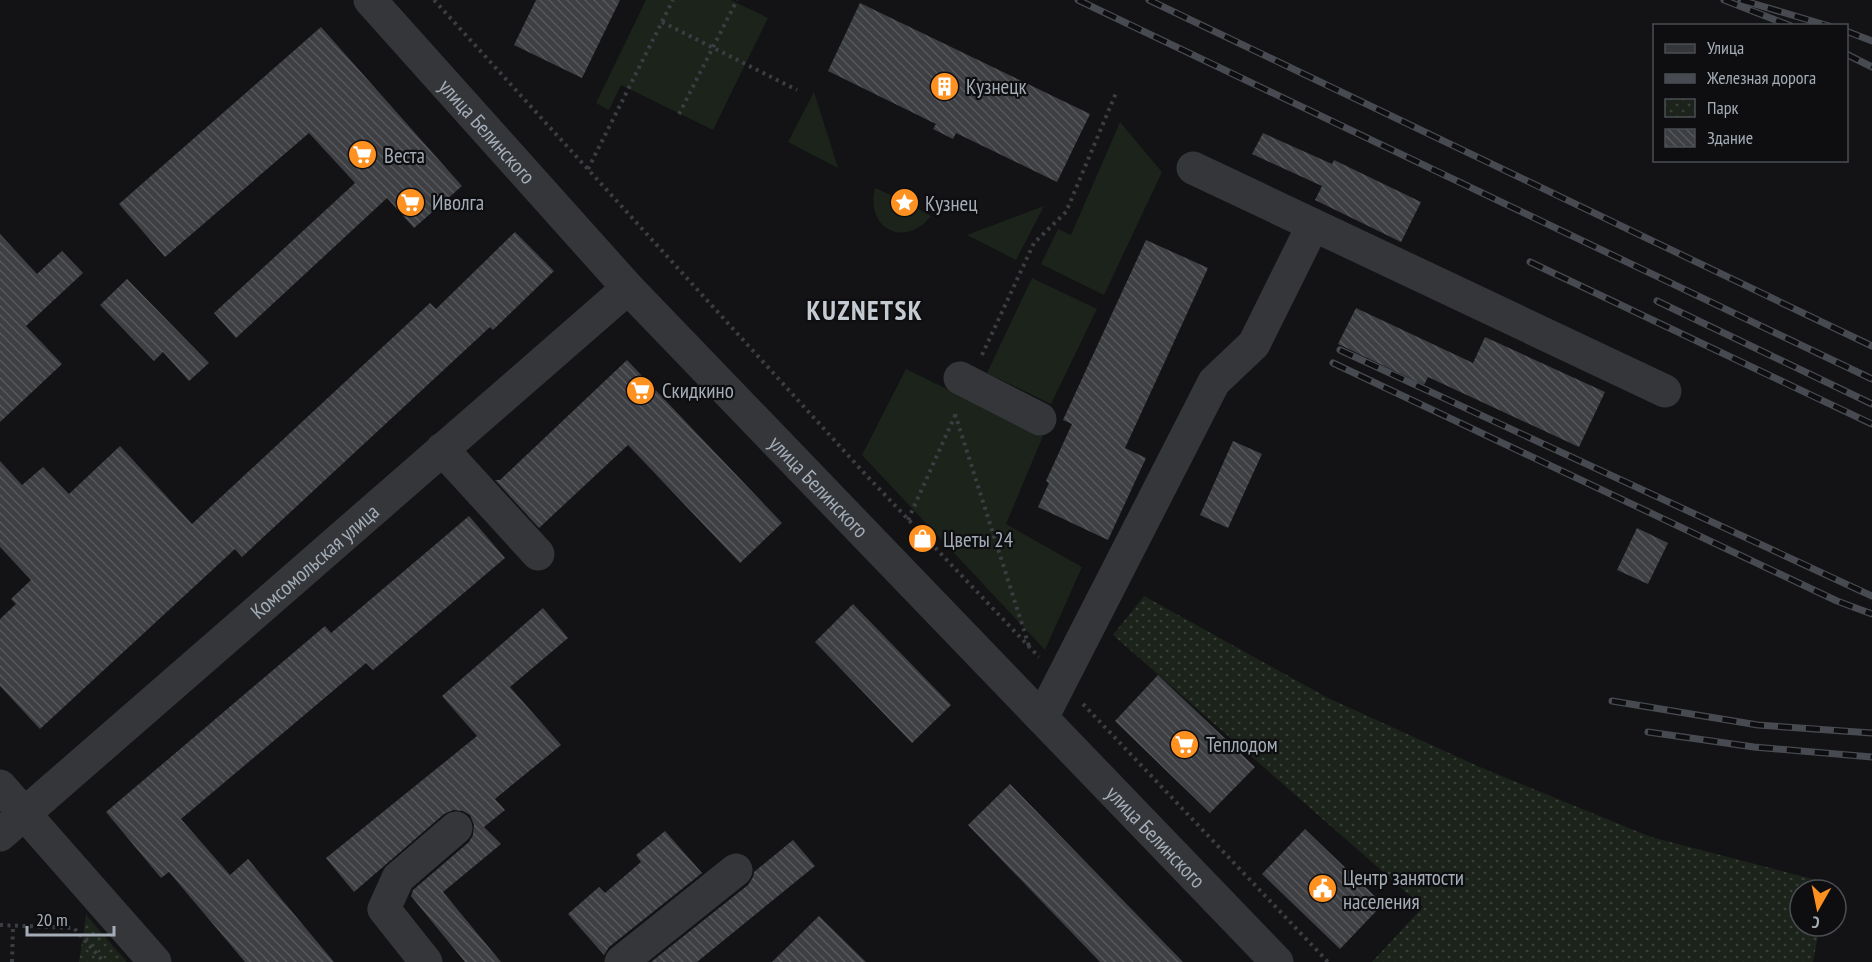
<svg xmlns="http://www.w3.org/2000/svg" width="1872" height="962" font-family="'PT Sans Narrow',sans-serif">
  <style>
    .grass { fill: #1b231b }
    .park { fill: url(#park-dots) }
    .building { fill: url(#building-back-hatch) }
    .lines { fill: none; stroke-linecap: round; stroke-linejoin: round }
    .path { stroke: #3a3d41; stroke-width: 4; stroke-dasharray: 3 4.5; stroke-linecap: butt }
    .minor { stroke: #34363a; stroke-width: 33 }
    .rail-casing { stroke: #474a50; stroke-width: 7 }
    .rail { stroke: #0e0e10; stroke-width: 4.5; stroke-dasharray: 14; stroke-linecap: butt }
    .labels { text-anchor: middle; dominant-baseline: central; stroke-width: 4.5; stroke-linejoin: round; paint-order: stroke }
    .poi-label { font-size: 21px; fill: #a4adb7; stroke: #0e0e10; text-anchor: start }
    .street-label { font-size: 21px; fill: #a4adb7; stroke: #0e0e10 }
    .district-label { font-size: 27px; font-weight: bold; letter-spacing: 1.5px; fill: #c5cbd2; stroke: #0e0e10 }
  </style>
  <defs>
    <pattern id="park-dots" width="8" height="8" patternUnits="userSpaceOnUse" patternTransform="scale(1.5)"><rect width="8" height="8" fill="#1b231b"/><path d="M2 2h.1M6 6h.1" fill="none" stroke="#39403a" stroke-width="1.8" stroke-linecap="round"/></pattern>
    <pattern id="building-back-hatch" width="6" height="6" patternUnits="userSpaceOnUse" patternTransform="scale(1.5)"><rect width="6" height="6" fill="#3d3f43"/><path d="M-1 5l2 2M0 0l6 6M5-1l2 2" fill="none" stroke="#56585c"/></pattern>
  </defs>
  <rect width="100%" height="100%" fill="#131315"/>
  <path class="grass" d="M646,0H731L768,18L713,130L621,85L609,110L596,103Z
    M814,92L838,168L788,142Z
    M1120,122L1162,172L1104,295L1041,264L1058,229L1071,235Z
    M875,188L893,196V204L898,210L907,212L913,206L931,216C905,249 865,229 875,188Z
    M1044,206L1016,260L967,235Z
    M1032,278L1097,309L1051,404L987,373Z
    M906,369L1043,436L1006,524L1082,567L1045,650L862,455Z"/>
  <path class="park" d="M1144,596L1328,698L1482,768L1651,837L1828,883L1827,890H1800V926H1820L1813,962H1372L1423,907L1113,635Z
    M86,915L127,962H79Z"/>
  <path class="building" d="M536,0H620L582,78L514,45Z
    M860,3L1090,114L1057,182L956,133L953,139L933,129L936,124L828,71Z
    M321,27L462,186L414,228L387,198L236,338L214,313L355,183L309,133L165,257L119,204Z
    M1263,133L1332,164L1334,160L1421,202L1401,242L1315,200L1322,186L1252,154Z
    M515,232L554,271L493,330L490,327L242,557L235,549L40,729L0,686V619L16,604L11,599L31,580L0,547V461L22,485L43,467L69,494L120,446L192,524L430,303L436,309Z
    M0,234L37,274L62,251L83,273L26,326L62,364L0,422Z
    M1146,240L1208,268L1125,448L1146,458L1108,540L1038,507L1049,483L1046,481L1072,424L1063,420Z
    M127,279L209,363L189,381L163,352L154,361L100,305Z
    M1356,308L1473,363L1485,337L1605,392L1579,447L1428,377L1424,385L1338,344Z
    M627,360L782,523L740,563L628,445L539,528L495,480H500Z
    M1233,441L1262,454L1228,528L1200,515Z
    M469,516L505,558L373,670L366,663L181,819L230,875L248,859L334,962H245L169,872L161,878L106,812L325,626L331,633Z
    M1637,528L1668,543L1648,584L1617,570Z
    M853,604L951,705L912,743L815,642Z
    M543,608L568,638L510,687L561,745L495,799L505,810L484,827L501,844L443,892L501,962H465L411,896L413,890L469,842L473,835L474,825L470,815L463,811L453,810L444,814L354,892L326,858L477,736L442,696Z
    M1158,675L1255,767L1210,813L1115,721Z
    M1010,784L1183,962H1100L968,825Z
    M1305,829L1383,904L1340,949L1262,874Z
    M665,831L702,873L609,947L604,955L568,914L599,887L605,893L641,862L636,855Z
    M793,840L815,866L697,962H651L748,885L753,877L754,872Z
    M819,916L866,962H772Z"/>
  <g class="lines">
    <path class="path" d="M434,0L866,475L1039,657
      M662,22L797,90
      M679,114L737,0
      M588,169L673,0
      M982,355L1034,243L1066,212L1116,93
      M955,414L1029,646
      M908,520L957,411
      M1083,704L1328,962
      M0,925L74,928L104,962
      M12,962L13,926"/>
    <g class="minor">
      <path id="s1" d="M370,0L628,288L1277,962"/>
      <path d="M1193,168L1665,391"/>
      <path d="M960,378L1040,419"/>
      <path d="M442,449L538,554"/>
      <path d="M1042,718L1214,382L1254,344L1313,225"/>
      <path d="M0,786L155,962"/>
      <path id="s2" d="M0,835L628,288"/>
      <path d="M426,962L384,909L398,878L456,828"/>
      <path d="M621,962L736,870"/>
    </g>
    <defs>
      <path id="rail" d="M1078,0L1872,379
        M1149,0L1872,346
        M1724,0L1791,26
        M1741,0L1829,26
        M1846,31L1872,41
        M1846,54L1872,67
        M1530,262L1872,424
        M1657,301L1872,404
        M1340,350L1872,596
        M1333,363L1837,601L1872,614
        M1612,701L1758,725L1872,733
        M1648,732L1754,747L1872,757"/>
    </defs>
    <use href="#rail" class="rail-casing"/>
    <use href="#rail" class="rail"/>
  </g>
  <defs>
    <symbol id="building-disc" viewBox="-11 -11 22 22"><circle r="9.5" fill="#ff9121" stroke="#0e0e10"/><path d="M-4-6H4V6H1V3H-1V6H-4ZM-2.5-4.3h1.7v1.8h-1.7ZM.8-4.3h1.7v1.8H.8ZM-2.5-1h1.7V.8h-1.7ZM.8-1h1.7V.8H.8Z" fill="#fff"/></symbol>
    <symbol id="supermarket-disc" viewBox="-11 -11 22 22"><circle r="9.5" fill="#ff9121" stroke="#0e0e10"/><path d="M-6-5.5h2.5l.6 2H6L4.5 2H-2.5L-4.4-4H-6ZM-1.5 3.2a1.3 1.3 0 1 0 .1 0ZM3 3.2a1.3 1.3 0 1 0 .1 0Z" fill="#fff"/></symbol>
    <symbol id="sight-disc" viewBox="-11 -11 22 22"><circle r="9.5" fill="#ff9121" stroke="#0e0e10"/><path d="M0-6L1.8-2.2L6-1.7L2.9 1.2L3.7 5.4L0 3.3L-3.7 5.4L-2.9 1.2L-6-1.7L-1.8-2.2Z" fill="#fff"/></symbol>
    <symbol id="shop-disc" viewBox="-11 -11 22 22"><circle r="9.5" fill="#ff9121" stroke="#0e0e10"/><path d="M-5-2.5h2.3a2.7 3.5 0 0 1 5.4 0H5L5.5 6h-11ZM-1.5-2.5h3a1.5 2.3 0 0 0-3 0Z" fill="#fff"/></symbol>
    <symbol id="civic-disc" viewBox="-11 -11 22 22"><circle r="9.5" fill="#ff9121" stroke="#0e0e10"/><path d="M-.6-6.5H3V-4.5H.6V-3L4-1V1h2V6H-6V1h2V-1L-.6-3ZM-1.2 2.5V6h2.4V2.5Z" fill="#fff"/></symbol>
  </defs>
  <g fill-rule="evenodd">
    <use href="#building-disc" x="928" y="70" width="33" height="33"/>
    <use href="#supermarket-disc" x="346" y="138" width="33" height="33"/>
    <use href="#supermarket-disc" x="394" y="186" width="33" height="33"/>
    <use href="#sight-disc" x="888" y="186" width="33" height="33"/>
    <use href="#supermarket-disc" x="624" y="374" width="33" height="33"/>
    <use href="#shop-disc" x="906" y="522" width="33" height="33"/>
    <use href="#supermarket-disc" x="1168" y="728" width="33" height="33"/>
    <use href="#civic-disc" x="1306" y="872" width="33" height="33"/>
  </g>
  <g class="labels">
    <g class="poi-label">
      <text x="966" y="86">Кузнецк</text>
      <text x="384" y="155">Веста</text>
      <text x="432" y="202">Иволга</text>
      <text x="925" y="203">Кузнец</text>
      <text x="662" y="390">Скидкино</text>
      <text x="943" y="539">Цветы 24</text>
      <text x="1206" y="744">Теплодом</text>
      <text x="1343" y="877">Центр занятости<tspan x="1343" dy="24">населения</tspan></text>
    </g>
    <g class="street-label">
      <text stroke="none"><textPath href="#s1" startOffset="176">улица Белинского</textPath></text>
      <text stroke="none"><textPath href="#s1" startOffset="662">улица Белинского</textPath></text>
      <text stroke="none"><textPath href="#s2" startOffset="417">Комсомольская улица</textPath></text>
      <text stroke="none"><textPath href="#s1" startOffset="1148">улица Белинского</textPath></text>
    </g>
    <g class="district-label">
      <text x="865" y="310">KUZNETSK</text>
    </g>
  </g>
  <rect x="1653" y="24" width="195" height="138" fill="#0e0e10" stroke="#4a4e53" stroke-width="1.5"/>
  <rect x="1665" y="44" width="30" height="9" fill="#34363a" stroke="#4a4e53" stroke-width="1.5"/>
  <text x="1707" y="54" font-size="18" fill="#a4adb7">Улица</text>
  <rect x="1665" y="74" width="30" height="9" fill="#474a50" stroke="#4a4e53" stroke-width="1.5"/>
  <text x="1707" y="84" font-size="18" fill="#a4adb7">Железная дорога</text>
  <rect x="1665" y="99" width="30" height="18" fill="url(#park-dots)" stroke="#4a4e53" stroke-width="1.5"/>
  <text x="1707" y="114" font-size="18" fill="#a4adb7">Парк</text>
  <rect x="1665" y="129" width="30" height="18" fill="url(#building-back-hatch)" stroke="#4a4e53" stroke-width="1.5"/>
  <text x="1707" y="144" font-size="18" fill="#a4adb7">Здание</text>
  <g transform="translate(1818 908) rotate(189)"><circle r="28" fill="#0e0e10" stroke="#4a4e53" stroke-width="1.5"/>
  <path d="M0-4.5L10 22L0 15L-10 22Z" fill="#ff9121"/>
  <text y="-9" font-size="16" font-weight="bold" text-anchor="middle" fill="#a4adb7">С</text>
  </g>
  <path d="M27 926v9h87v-9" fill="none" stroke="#a4adb7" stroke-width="3"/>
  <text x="36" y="926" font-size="18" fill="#a4adb7" stroke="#0e0e10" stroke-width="4.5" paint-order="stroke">20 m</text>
</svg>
